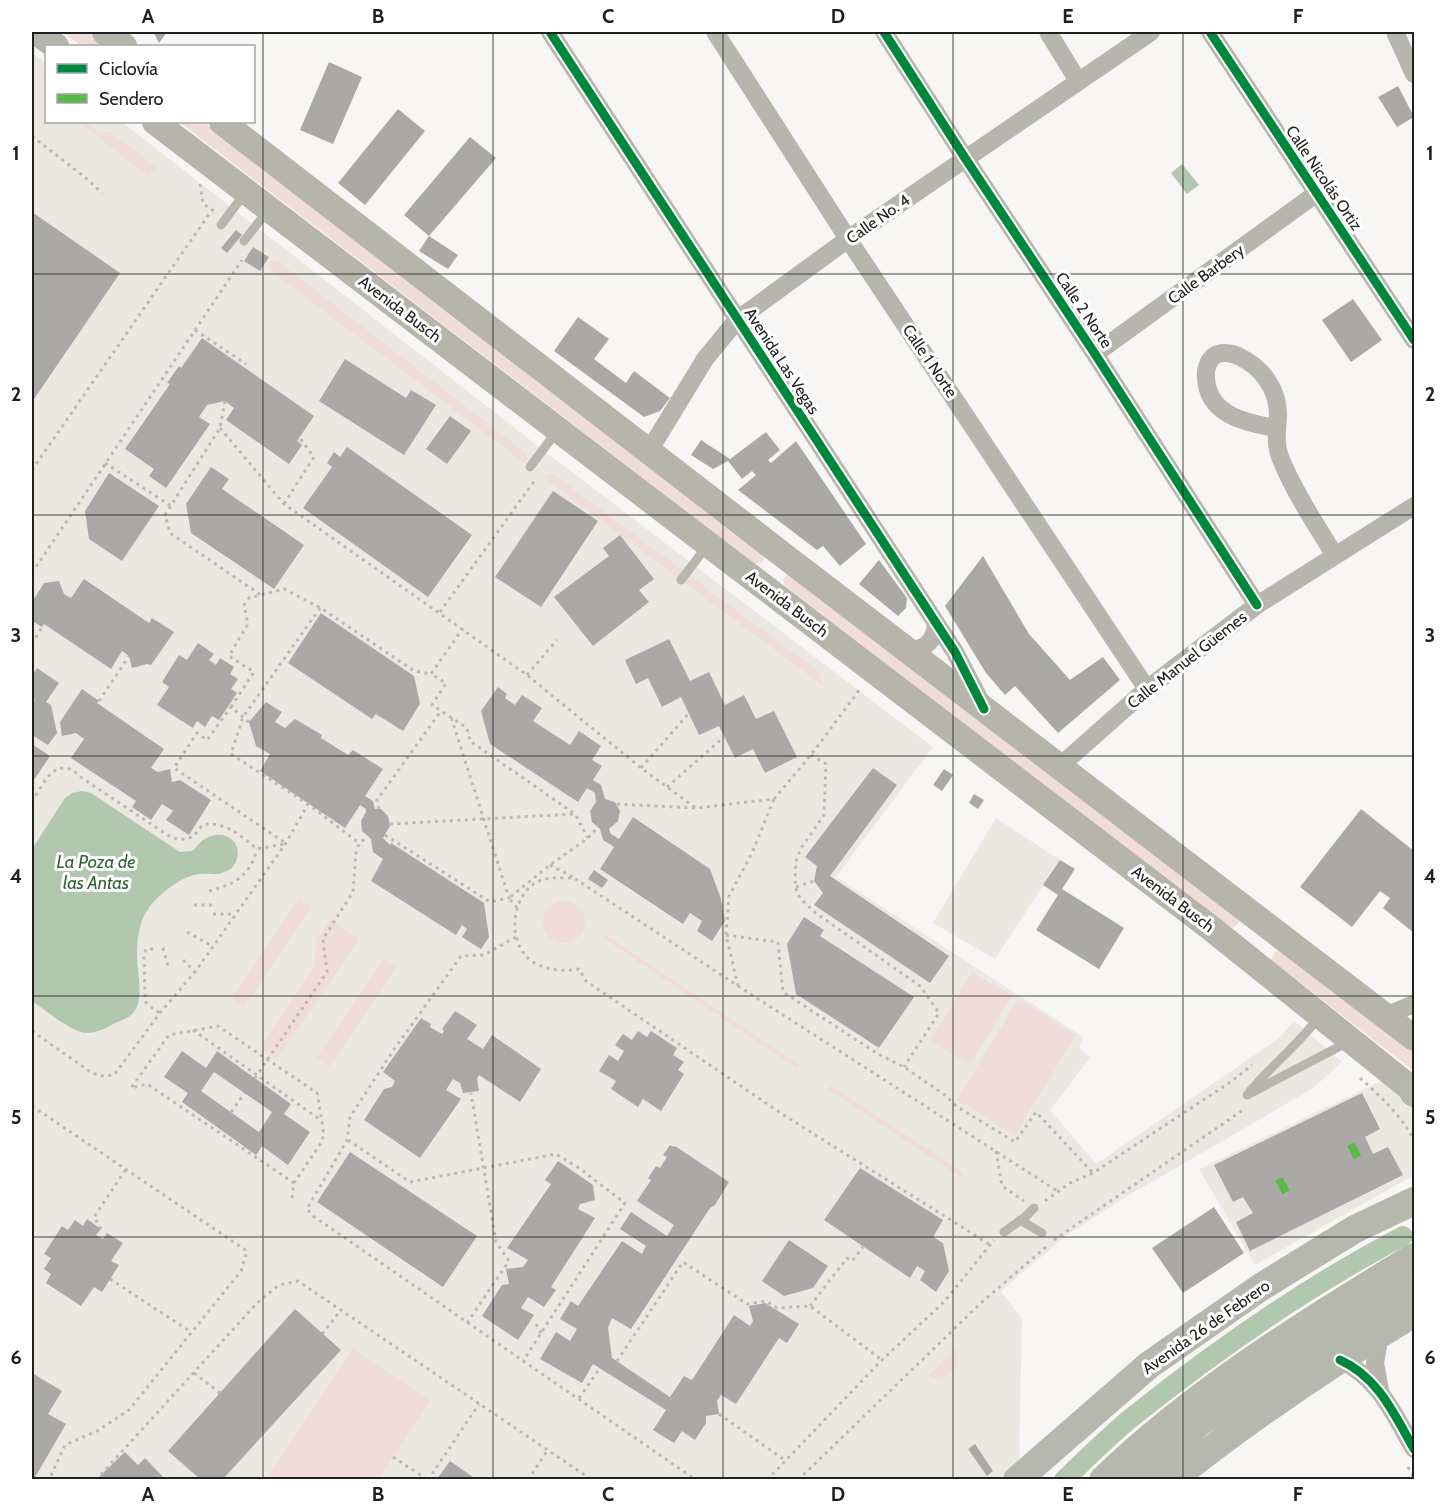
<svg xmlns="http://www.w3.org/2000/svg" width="1446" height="1511" font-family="Cabin,sans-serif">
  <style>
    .built { fill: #ebe8e2 }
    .green { fill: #f0ddda }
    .water { fill: #b1c8af }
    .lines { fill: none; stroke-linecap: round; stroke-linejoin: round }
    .canal { stroke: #b1c8af; stroke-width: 20 }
    .building { fill: #aaa9a8; fill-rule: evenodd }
    .path { stroke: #babab3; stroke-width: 3; stroke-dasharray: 3 4.5; stroke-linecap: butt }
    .lane { stroke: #b6b6ad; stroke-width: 9 }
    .street { stroke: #b6b6ad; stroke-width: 18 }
    .secondary { stroke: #b5b5aa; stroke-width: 26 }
    .primary { stroke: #b7b8ad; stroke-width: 28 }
    .quiet { stroke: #58b947; stroke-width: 8; stroke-dasharray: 15 8; stroke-linecap: butt }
    .cycleway-casing { stroke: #fff; stroke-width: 13 }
    .cycleway { stroke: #00873e; stroke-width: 9 }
    .grid { fill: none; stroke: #20201e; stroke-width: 1.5; stroke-opacity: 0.55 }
    .labels { text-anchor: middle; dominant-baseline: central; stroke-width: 6; stroke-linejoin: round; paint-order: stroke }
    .street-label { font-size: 16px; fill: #20201e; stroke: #fff }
    .water-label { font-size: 18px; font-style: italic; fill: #336232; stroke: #fff }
    .neatline { fill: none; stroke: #20201e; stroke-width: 2 }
    .grid-label { font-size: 20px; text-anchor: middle; font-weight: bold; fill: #20201e }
  </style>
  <rect width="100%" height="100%" fill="#f7f6f4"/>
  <path class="built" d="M32,52L46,64V122H122L543,450L933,747L836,877L1083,1037L1079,1047L1090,1058L1050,1110L1096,1164L1278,1039L1294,1021L1342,1062L1312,1089L1124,1198L1067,1235L1001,1291L1022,1319L1019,1462L1000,1479H32Z
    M996,818L1060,860L995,959L933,923Z
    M1385,1079L1400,1091L1414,1108V1175L1255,1265L1199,1169Z"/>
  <path class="green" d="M62,32H87L106,46H82Z
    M79,122H86L99,132H110L157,167L149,177Z
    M179,122H204L762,550L765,557L762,563H754Z
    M272,260L279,262L526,453V464L271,271L269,265Z
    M552,473L819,672L823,686L543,477Z
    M788,574L1240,921L1233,928L1219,920L785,586L783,580Z
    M299,898L312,907L244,1007L231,998Z
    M543 922a21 21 0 1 1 42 0a21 21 0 1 1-42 0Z
    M330,919L359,939L277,1060L260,1048L315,965L316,940Z
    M605,934L800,1065L797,1068L603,938Z
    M1276,951L1284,952L1414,1050V1071L1271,960Z
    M384,958L397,966L329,1067L316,1058Z
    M972,972L1012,995L970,1065L930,1041Z
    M1018,999L1076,1035L1015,1135L957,1100Z
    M831,1085L964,1173L961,1177L828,1089Z
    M955,1348L959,1364L942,1381L928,1376Z
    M352,1349L431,1401L379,1479H266Z"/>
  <path class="water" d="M1182,164L1199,185L1187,194L1171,173Z
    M82,791L91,793L180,852L192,851C196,848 199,843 203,840C226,824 250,847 231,869C215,877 215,873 200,874C182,875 158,895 148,909C139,922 137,939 137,954C136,972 147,1003 130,1016C125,1019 118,1022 113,1024C104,1030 89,1036 78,1031C63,1025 45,1010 32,1001V849L65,798L72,793Z"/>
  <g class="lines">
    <path class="canal" d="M1064,1480C1086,1459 1108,1437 1131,1418C1216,1350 1306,1287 1403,1236"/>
  </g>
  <path class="building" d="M155,32H167L159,43L154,33Z
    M329,62L362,77L333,144L300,130Z
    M1398,86L1414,117L1397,127L1378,97Z
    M398,109L425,131L365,205L338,183Z
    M470,137L496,158L429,236L458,255L448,269L419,251L429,236L404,215Z
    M32,212L120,273L32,402Z
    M236,230L242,235L227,253L221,248Z
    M253,247L269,257L260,271L244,261Z
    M1353,299L1382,340L1351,362L1322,320Z
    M578,317L609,339L594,359L626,383L634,371L670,398L660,411L644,417L554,351Z
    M202,338L314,416L297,441L302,445L289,464L226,420L234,408L225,401L207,405L199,417L210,424L166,488L149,476L154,469L125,449L170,384L167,383L179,366L181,368Z
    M345,359L406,398L411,390L436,405L404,455L319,401Z
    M450,416L471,431L447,464L426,449Z
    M766,432L780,450L768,460L771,463L796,441L866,544L840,566L823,546L817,550L738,490L756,475L752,471L742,479L728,461L713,469L691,455L701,440L730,459Z
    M347,447L472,535L428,597L303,508L332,467L327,463L334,452L340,457Z
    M211,467L229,479L222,489L304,545L274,589L191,533L186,504Z
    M109,473L159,506L122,561L89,539L85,511Z
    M553,491L598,521L541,607L495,577Z
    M620,535L654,579L639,590L649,602L593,646L554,597L609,556L603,548Z
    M983,556L1029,634L1070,680L1103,657L1120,680L1058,733L1015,686L1005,695L986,673L945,606Z
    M879,560L907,598L906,608L898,616L859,584Z
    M84,579L149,623L152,618L174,632L151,665L147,664L132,668L129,656L122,651L111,669L44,624L42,627L32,621V602L44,583L59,581L64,594L71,598Z
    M321,613L414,676L420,704L403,731L376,714L372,719L288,663Z
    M669,639L690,681L709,672L725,705L744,695L756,719L774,711L797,757L765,773L753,749L735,758L719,726L699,735L681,697L662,707L648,678L636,684L625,660Z
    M198,643L214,654L209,660L216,665L220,658L234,667L230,674L238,679L231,689L237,693L219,720L212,716L205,727L197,721L193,728L157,705L169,687L162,682L179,655L187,660Z
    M37,668L59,683L46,702L51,705L57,733L48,745L32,735V704L35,700L32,697V676Z
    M498,687L507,694L505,698L515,705L522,695L542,708L533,721L570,745L579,731L601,746L592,760L602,766L593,780L601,785L605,799L615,802L620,811L618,821L609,829L611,834L619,839L633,817L710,869L721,899L725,921L712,941L697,931L702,921L690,913L683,924L600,869L614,847L603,840L600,829L592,822L590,811L596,802L595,793L587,788L578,802L490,744L481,711Z
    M82,689L99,701L97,703L164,749L151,768L158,772L170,769L172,782L180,780L211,800L189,835L166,820L173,811L162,804L151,820L132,807L136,801L71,758L84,739L76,733L62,736L60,722Z
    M266,702L282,712L275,722L285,728L295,719L322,735L321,738L348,755L353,750L383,769L365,796L373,801L375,809H381L388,816L390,826L383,838L390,845L391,843L484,903L489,937L481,949L462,937L467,929L462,925L456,935L371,881L383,859L373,852L371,839L362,831L361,821L366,812V809L360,805L345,828L260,771L270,754L256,746L249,722Z
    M32,744L50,756L32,783Z
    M873,768L897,785L830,876L949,956L930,983L814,905L823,893L814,881L817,866L805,857Z
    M944,769L953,775L942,791L933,785Z
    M974,794L984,800L978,809L969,803Z
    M1361,809L1414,851V933L1383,908L1390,898L1380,891L1352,927L1300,887Z
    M1060,860L1075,869L1062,889L1124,928L1099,969L1036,930L1058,895L1043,885Z
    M594,870L608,880L602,888L588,879Z
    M804,917L824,930L820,936L914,997L879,1048L796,994L787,944Z
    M455,1011L477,1025L467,1039L483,1049L492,1035L541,1069L520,1102L479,1075L477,1079L479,1091L463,1093L460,1083L453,1079L446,1090L461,1099L420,1158L364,1120L384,1089L392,1087L395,1081L383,1072L421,1018L431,1024L430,1027L442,1034L444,1031L442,1029Z
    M638,1031L647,1037L651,1031L677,1048L673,1055L684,1062L678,1070L684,1074L661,1111L643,1099L638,1107L611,1089L616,1081L599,1071L609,1055L618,1061L624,1051L615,1045L623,1034L632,1040Z
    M182,1051L206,1068L217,1051L291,1104L284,1114L310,1132L288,1165L262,1146L256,1155L182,1102L188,1093L164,1077ZM214,1072L272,1112L259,1132L201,1091Z
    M1362,1093L1380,1129L1365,1137L1373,1154L1388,1147L1403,1175L1250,1251L1236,1222L1253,1213L1243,1197L1233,1202L1214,1165Z
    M670,1145L674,1147L675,1146L729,1182L715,1205L710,1208L631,1329L612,1318L608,1328L612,1358L670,1397L684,1376L692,1380L734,1315L750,1326L753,1321L749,1306L765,1303L799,1324L787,1343L779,1338L736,1404L721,1395L717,1401L719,1414L706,1416V1423L695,1440L682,1431L674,1443L653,1430L666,1410L593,1364L582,1383L540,1359L556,1332L570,1341L577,1329L560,1319L571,1301L578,1306L622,1241L642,1254L646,1246L620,1229L631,1212L667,1236L674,1225L637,1201L651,1180L648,1178L656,1166L660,1168L667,1157L663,1155Z
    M350,1152L477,1236L443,1287L317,1202Z
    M558,1161L593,1185L595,1200L580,1204L578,1209L595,1218L551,1287L556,1290L544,1307L528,1297L521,1308L534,1315L518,1340L482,1316L502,1285L509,1284L506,1269L523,1267L528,1260L507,1248L551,1184L545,1180Z
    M860,1168L943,1220L933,1237L943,1243L949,1271L936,1292L920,1280L925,1271L917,1266L910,1278L824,1220Z
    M1214,1207L1244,1253L1183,1293L1152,1248Z
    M87,1219L101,1229L96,1235L103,1239L107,1233L123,1243L111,1261L119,1265L102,1292L94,1287L81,1306L46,1283L51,1274L44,1269L51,1258L44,1254L62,1226L68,1230L75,1220L83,1226Z
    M789,1240L828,1266L813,1288L784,1296L762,1281Z
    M295,1309L341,1350L223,1479H200L168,1451Z
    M32,1373L62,1391L48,1414L66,1424L34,1479H32Z
    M975,1444L993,1471L987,1476L968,1449Z
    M125,1452L138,1465L145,1458L165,1479H102L99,1477Z
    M450,1461L473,1477L471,1479H437Z"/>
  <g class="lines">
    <path class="path" d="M32,136L87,179L102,193
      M200,184L203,204L216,212
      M195,330L246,364
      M225,401L220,428L165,515L170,533L261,595
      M220,428L284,504L527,675L641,768L696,808
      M105,463L171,506
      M32,470L212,210
      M284,504L314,457L299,437
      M32,573L242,260
      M320,608L243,717L231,754L308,804L359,843
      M440,612L535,480
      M463,628L431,674L446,683L432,705L467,728L470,741L575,814L588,838
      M32,644L42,627
      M527,675L557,640
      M99,701L129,656
      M231,707L254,672L229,656L248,624L244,605L249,598L284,589L321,608L414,671L431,674
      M249,722L231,707L207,740L197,733L174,768L284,842
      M811,755L826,764L824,815L801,848L796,861L795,887L800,898L813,911L920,986L939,1013L904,1067
      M641,768L689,713
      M667,787L724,737
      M32,802C44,782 57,752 82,778L172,838C188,841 193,839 202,825C224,820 241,836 257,849L284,844
      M617,804L696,808L774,799L811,755L860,689
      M379,809L377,800L441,711
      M390,824L574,814
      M385,835L490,902L509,898L451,717
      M550,865L573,877
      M796,887L814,881
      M209,891C235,884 250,876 257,849
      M194,905H213
      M517,908L509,898L550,865L588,838L598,827
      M213,914H235
      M187,932L212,946
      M726,935L778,942L783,992L878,1054L904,1067L945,1095L956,1106L1015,1142L1036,1112L1093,1173
      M516,937L484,955L461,956L395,1048L350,1117L347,1140L307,1209L313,1216L696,1480
      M163,948L168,966
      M153,949H146L144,954L145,1001L148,1005L160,1013
      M183,960L195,972
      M738,986L726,935L729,896L752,853L774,799
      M193,1030L322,1121
      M32,1031L92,1073L102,1076L114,1075L160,1013L195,972L286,843L308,804
      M255,1078L327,972L323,939L353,892L356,853L359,843L368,837
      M1360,1078C1381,1097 1401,1115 1414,1140
      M32,1106L247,1251L241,1271L129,1410L97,1431L65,1445L49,1480
      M231,1112L245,1093
      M348,1140L410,1182L556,1154L579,1168L625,1203L523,1361
      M996,1151L1002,1186L1024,1201
      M292,1198L294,1183L147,1084L131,1088L169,1035L218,1026L317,1093L324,1134L321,1143L294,1183
      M1045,1201L1070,1183L1093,1173L1232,1081L1252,1065
      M101,1229L94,1217L126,1169
      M1054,1240L1246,1108
      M989,1244L782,1114L586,981L579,969C564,972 543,970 530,960C507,941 511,896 537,882C549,876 562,878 574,878L738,986L1059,1192
      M110,1279L191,1332
      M810,1306L847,1258L852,1261L863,1247
      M467,1323L509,1261L496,1242L471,1093
      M536,1324L541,1333
      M322,1334L341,1310
      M617,1361L683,1262L747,1304L766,1301L777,1308L810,1306L882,1360
      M194,1373L220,1393
      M579,1398L600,1368
      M719,1414L786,1461
      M393,1457L428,1480
      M1408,1467L1414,1478
      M96,1480L258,1302L279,1285L298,1281L592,1480
      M428,1480L479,1404
      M528,1480L547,1451
      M767,1480L882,1360L944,1302L994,1240
      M798,1480L982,1302L1047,1246"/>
    <path class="lane" d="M221,225L245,193
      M244,241L268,210
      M530,467L557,431
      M681,580L707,546
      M1250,1091C1272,1065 1298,1045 1318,1018
      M1247,1095L1348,1042
      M1020,1220L1042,1233
      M1004,1232L1025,1217L1034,1208"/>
    <path class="street" d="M550,32L955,652L982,704
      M715,32L848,239L1147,689
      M884,32L965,158L1095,354L1257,605
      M1048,32L1078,81
      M1210,32L1414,340
      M1395,32L1414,74
      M1095,354L1317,193
      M1276,428C1246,423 1207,415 1206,377C1205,370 1208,361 1214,356C1221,351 1233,353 1240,357C1263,368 1278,390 1278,415C1277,435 1274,445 1283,464C1297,497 1317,526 1335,556
      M649,451L705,359L737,320L848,239L1151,32
      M908,651C926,649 935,641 936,623
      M1060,766L1147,689L1257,605L1414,506
      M1385,1016L1414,1004
      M1380,1334L1375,1363L1380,1390
      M1340,1360C1378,1377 1394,1414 1414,1449"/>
    <path class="secondary" d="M36,32L56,46
      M105,32L124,46
      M155,122L1212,929L1414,1091
      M222,122L787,558L1414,1038"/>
    <path class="primary" d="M1413,1090L1414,1093
      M1017,1480L1149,1365L1261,1287L1355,1229L1414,1201
      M1103,1480C1194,1392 1307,1322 1414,1257
      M1134,1480L1199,1423L1343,1325L1414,1289
      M1172,1480C1249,1418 1330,1364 1414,1313"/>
    <path class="quiet" d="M1351,1144L1359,1161
      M1279,1179L1288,1196"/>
    <defs>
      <path id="cycleway" d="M550,32L955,652L984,709
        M884,32L965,158L1095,354L1257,605
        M1210,32L1414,340
        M1340,1360C1378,1377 1394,1414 1414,1449"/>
    </defs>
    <use href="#cycleway" class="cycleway-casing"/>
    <use href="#cycleway" class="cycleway"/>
  </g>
  <path class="grid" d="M263,32V1480M493,32V1480M723,32V1480M953,32V1480M1183,32V1480M32,274H1414M32,515H1414M32,756H1414M32,996H1414M32,1237H1414"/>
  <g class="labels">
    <g class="street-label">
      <text transform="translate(1324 178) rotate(56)">Calle Nicolás Ortiz</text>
      <text transform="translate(878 219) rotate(-35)">Calle No. 4</text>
      <text transform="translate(1206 274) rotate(-36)">Calle Barbery</text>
      <text transform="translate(400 309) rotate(37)">Avenida Busch</text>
      <text transform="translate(1084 310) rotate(56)">Calle 2 Norte</text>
      <text transform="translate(782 361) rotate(57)">Avenida Las Vegas</text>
      <text transform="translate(930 361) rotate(56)">Calle 1 Norte</text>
      <text transform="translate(787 604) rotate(37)">Avenida Busch</text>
      <text transform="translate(1187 660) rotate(-38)">Calle Manuel Güemes</text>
      <text transform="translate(1173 899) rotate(37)">Avenida Busch</text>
      <text transform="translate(1206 1327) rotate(-35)">Avenida 26 de Febrero</text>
    </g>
    <g class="water-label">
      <text x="96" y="862">La Poza de<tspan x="96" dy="21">las Antas</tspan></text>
    </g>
  </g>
  <rect width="1446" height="1511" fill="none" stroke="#ffffff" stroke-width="66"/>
  <rect x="45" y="45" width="210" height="78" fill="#ffffff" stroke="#a6a6a5" stroke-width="1.5"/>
  <rect x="57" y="64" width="30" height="9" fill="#00873e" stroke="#a6a6a5" stroke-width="1.5"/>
  <text x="99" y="75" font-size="18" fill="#20201e">Ciclovía</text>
  <rect x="57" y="94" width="30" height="9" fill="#58b947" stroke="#a6a6a5" stroke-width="1.5"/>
  <text x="99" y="105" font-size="18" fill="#20201e">Sendero</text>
  <rect x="33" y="33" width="1380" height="1445" class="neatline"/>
  <g class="grid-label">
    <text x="148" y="23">A</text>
    <text x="378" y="23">B</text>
    <text x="608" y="23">C</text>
    <text x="838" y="23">D</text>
    <text x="1068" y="23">E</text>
    <text x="1298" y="23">F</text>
    <text x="16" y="160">1</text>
    <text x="1430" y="160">1</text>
    <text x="16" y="401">2</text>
    <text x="1430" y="401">2</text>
    <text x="16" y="642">3</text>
    <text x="1430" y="642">3</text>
    <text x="16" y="883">4</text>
    <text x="1430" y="883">4</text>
    <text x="16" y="1124">5</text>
    <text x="1430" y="1124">5</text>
    <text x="16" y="1364">6</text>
    <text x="1430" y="1364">6</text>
    <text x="148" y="1501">A</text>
    <text x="378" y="1501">B</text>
    <text x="608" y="1501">C</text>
    <text x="838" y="1501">D</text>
    <text x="1068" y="1501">E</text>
    <text x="1298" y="1501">F</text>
  </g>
</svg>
